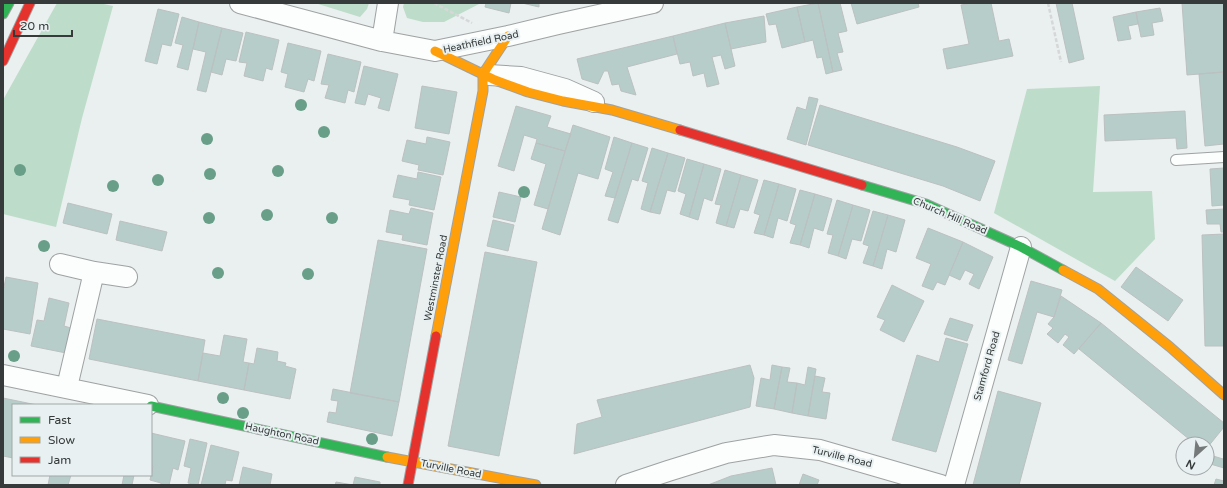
<svg xmlns="http://www.w3.org/2000/svg" width="1227" height="488" font-family="'Varela Round',sans-serif">
  <style>
    .green { fill: #bddcc9 }
    .building { fill: #b7cdca; stroke: #bcc0c0 }
    .lines { fill: none; stroke-linecap: round; stroke-linejoin: round }
    .lane-casing { stroke: #9fa2a2; stroke-width: 12 }
    .street-casing { stroke: #9fa2a2; stroke-width: 22 }
    .fast-casing { stroke: #9fa2a2; stroke-width: 11 }
    .slow-casing { stroke: #9fa2a2; stroke-width: 11 }
    .jam-casing { stroke: #9fa2a2; stroke-width: 11 }
    .path { stroke: #d6d8d8; stroke-width: 2.5; stroke-dasharray: 4 2; stroke-linecap: butt }
    .lane { stroke: #fcfdfd; stroke-width: 10 }
    .street { stroke: #fcfdfd; stroke-width: 20 }
    .fast { stroke: #30b455; stroke-width: 9 }
    .slow { stroke: #ff9f0a; stroke-width: 9 }
    .jam { stroke: #e5322d; stroke-width: 9 }
    .tree { fill: #699f88 }
    .labels { text-anchor: middle; dominant-baseline: central; stroke-width: 4; stroke-linejoin: round; paint-order: stroke }
    .street-label { font-size: 10px; fill: #363a3a; stroke: #e8f0f1 }
  </style>
  <rect width="100%" height="100%" fill="#eaefef"/>
  <path class="green" d="M57,3H99L113,6L82,118L56,227L3,214V100Z
    M315,3H369L367,9L360,17Z
    M404,3H481L444,22H423L407,18L403,7Z
    M1100,86L1093,192L1152,191L1155,239L1115,281L994,213L1027,89Z"/>
  <path class="building" d="M486,3H511L509,13L485,7Z
    M522,3H539V7Z
    M818,3H840L847,31L838,33L843,52L837,53L842,70L833,72Z
    M818,3L833,72L826,74L822,57L817,58L813,40L805,42L797,7Z
    M851,3H918L919,7L857,24Z
    M972,3H991L999,41L1009,39L1013,56L947,69L943,49L969,44L961,5Z
    M1056,3H1072L1084,59L1069,63Z
    M1182,3H1224V72L1187,75Z
    M797,7L805,42L782,48L776,24L769,25L766,14Z
    M1160,8L1163,21L1152,23L1154,35L1141,37L1136,12Z
    M158,9L179,14L171,46L162,44L157,64L145,61Z
    M1136,12L1138,24L1128,26L1131,39L1118,41L1113,17Z
    M764,16L766,42L731,49L725,23Z
    M182,17L199,22L188,70L177,67L183,45L175,43Z
    M199,22L222,28L206,92L197,90L206,52L193,49Z
    M725,23L735,66L725,69L721,55L712,57L719,84L707,87L704,73L693,76L690,62L680,64L673,36Z
    M222,28L243,33L236,61L226,59L222,75L211,72Z
    M246,32L279,40L272,70L266,68L263,81L244,76L247,63L239,62Z
    M673,36L677,54L627,67L636,95L621,91L619,84L612,85L608,71H604L598,84L582,79L577,59Z
    M288,43L321,51L314,81L308,79L304,92L285,87L288,74L281,72Z
    M328,54L361,62L354,92L348,90L345,103L325,98L329,85L321,84Z
    M364,66L398,74L389,111L378,108L381,98L368,94L365,105L355,103Z
    M1223,72L1224,86V144L1205,146L1199,74Z
    M422,86L457,92L449,134L415,128Z
    M809,97L818,99L806,145L787,139L797,107L806,110Z
    M820,105L957,147L995,161L980,201L943,186L808,145Z
    M516,106L551,116L547,127L571,134L565,151L536,143L537,139L524,135L514,171L498,166Z
    M1185,111L1187,148L1177,149L1176,138L1105,141L1104,115Z
    M573,125L610,137L598,179L578,173L560,235L542,229Z
    M427,137L450,142L443,175L418,170L419,165L402,161L407,140L426,144Z
    M614,137L632,143L615,198L605,196L613,172L605,169Z
    M536,143L565,151L548,209L534,205L546,164L531,159Z
    M632,143L648,148L638,181L632,179L618,223L608,220Z
    M652,148L668,153L650,212L641,209L648,183L642,181Z
    M668,153L685,158L675,192L667,190L660,214L650,212Z
    M687,159L704,164L689,217L680,214L686,194L678,191Z
    M704,164L721,169L712,201L704,198L698,220L689,217Z
    M1224,168V205L1212,206L1210,169Z
    M725,170L741,175L726,226L716,223L721,205L715,204Z
    M418,172L441,177L434,210L409,205L410,200L393,197L398,175L417,179Z
    M741,175L758,180L748,211L740,209L734,228L726,226Z
    M764,180L779,184L764,235L754,233L760,215L754,213Z
    M779,184L796,189L787,221L778,218L773,238L764,235Z
    M800,190L815,194L800,245L790,243L796,225L790,223Z
    M499,192L521,197L515,222L493,217Z
    M815,194L832,199L823,231L814,228L809,248L800,245Z
    M837,200L853,205L838,256L828,253L833,235L827,234Z
    M68,203L112,214L107,234L63,223Z
    M853,205L870,210L861,241L852,239L846,259L838,256Z
    M411,208L433,213L427,245L402,240L403,235L386,232L390,210L409,214Z
    M1224,209V232H1221L1220,224H1207L1206,210Z
    M873,211L888,215L873,266L863,263L869,246L863,244Z
    M888,215L905,220L896,252L887,249L882,269L873,266Z
    M493,220L514,225L508,251L487,246Z
    M120,221L167,232L162,251L116,240Z
    M928,228L963,242L945,285L937,282L933,290L922,286L931,264L916,258Z
    M1224,234V346H1205L1202,235Z
    M378,240L427,249L399,402L350,393Z
    M963,242L993,257L979,289L969,284L974,274L965,270L960,280L949,275Z
    M485,252L537,262L499,456L448,446Z
    M1136,267L1183,300L1168,321L1121,287Z
    M6,277L38,283L30,334L3,329V292Z
    M1031,281L1062,290L1054,317L1037,312L1022,364L1008,360Z
    M892,285L924,301L904,342L880,330L885,320L877,317Z
    M1061,296L1101,323L1074,354L1063,345L1069,337L1065,334L1058,343L1047,334L1053,328L1048,324L1054,317Z
    M49,298L69,303L64,326L71,328L66,353L31,346L37,320L44,321Z
    M950,318L973,325L967,341L944,334Z
    M97,319L205,340L198,381L89,359Z
    M1101,323L1224,423V427L1207,448V444H1195L1079,349Z
    M224,335L247,339L243,362L249,363L244,390L198,381L203,353L220,356Z
    M946,338L968,344L936,452L892,440L917,355L939,362Z
    M257,348L278,352L277,361L286,363L285,366L296,369L290,399L244,390L249,363L254,364Z
    M750,365L754,378L750,407L574,454L577,424L602,417L597,400Z
    M772,365L782,367L774,409L756,406L761,378L770,380Z
    M782,367L790,368L787,382L797,383L792,413L774,409Z
    M808,367L816,369L808,416L792,413L797,383L805,385Z
    M815,376L825,378L822,392L830,393L826,419L808,416Z
    M333,389L399,402L392,436L327,422L329,412L336,413L338,401L331,400Z
    M998,391L1041,403L1019,485H973Z
    M3,398L37,405H13V458L3,456Z
    M151,433L185,441L178,470L173,468L169,485H161V483L150,480L153,466H151Z
    M190,439L207,443L198,485L188,483L191,468L184,466Z
    M211,445L239,452L232,481L226,480L225,485H201Z
    M1210,455L1223,459L1224,456V468L1207,463Z
    M243,467L272,474L270,485H239Z
    M772,468L776,485H708L731,476Z
    M803,474L819,480L817,485H799Z
    M50,475H71L68,485H48Z
    M124,475H134L132,485H122Z
    M355,477L380,482V485H335L336,482L353,485Z
    M1216,479L1224,481V485H1214Z"/>
  <g class="lines">
    <defs>
      <path id="lane" d="M1176,160L1224,157"/>
      <path id="street" d="M240,3L382,41L435,51L508,36L558,24L653,3
        M382,41L388,3
        M489,75L521,77L565,89L594,102
        M60,264L94,272L127,277
        M3,375L148,405
        M67,387L94,272
        M626,485L668,471L726,453L774,445L820,450L941,485
        M954,485L1021,247"/>
      <path id="fast" d="M3,14L9,3
        M862,185L926,204L1021,247L1063,270
        M151,406L387,457"/>
      <path id="slow" d="M435,51L495,80L528,92L563,101L612,110L680,130
        M1063,270L1098,289L1170,347L1224,395
        M436,336L483,91V74L508,36
        M387,457L536,485"/>
      <path id="jam" d="M3,61L30,3
        M680,130L862,185
        M408,485L436,336"/>
    </defs>
    <use href="#lane" class="lane-casing"/>
    <use href="#street" class="street-casing"/>
    <use href="#fast" class="fast-casing"/>
    <use href="#slow" class="slow-casing"/>
    <use href="#jam" class="jam-casing"/>
    <path class="path" d="M434,3L472,23
      M1048,3L1061,62"/>
    <use href="#lane" class="lane"/>
    <use href="#street" class="street"/>
    <use href="#fast" class="fast"/>
    <use href="#slow" class="slow"/>
    <use href="#jam" class="jam"/>
  </g>
  <g class="tree">
    <circle cx="301" cy="105" r="6"/>
    <circle cx="324" cy="132" r="6"/>
    <circle cx="207" cy="139" r="6"/>
    <circle cx="20" cy="170" r="6"/>
    <circle cx="278" cy="171" r="6"/>
    <circle cx="210" cy="174" r="6"/>
    <circle cx="158" cy="180" r="6"/>
    <circle cx="113" cy="186" r="6"/>
    <circle cx="524" cy="192" r="6"/>
    <circle cx="267" cy="215" r="6"/>
    <circle cx="209" cy="218" r="6"/>
    <circle cx="332" cy="218" r="6"/>
    <circle cx="44" cy="246" r="6"/>
    <circle cx="218" cy="273" r="6"/>
    <circle cx="308" cy="274" r="6"/>
    <circle cx="14" cy="356" r="6"/>
    <circle cx="223" cy="398" r="6"/>
    <circle cx="243" cy="413" r="6"/>
    <circle cx="372" cy="439" r="6"/>
  </g>
  <g class="labels">
    <g class="street-label">
      <text transform="translate(481 42) rotate(-12)">Heathfield Road</text>
      <text transform="translate(950 216) rotate(23)">Church Hill Road</text>
      <text transform="translate(436 278) rotate(-79)">Westminster Road</text>
      <text transform="translate(987 366) rotate(-74)">Stamford Road</text>
      <text transform="translate(282 434) rotate(12)">Haughton Road</text>
      <text transform="translate(842 457) rotate(14)">Turville Road</text>
      <text transform="translate(451 469) rotate(11)">Turville Road</text>
    </g>
  </g>
  <rect width="1227" height="488" fill="none" stroke="#363a3a" stroke-width="8"/>
  <rect x="12" y="404" width="140" height="72" fill="#e8f0f1" stroke="#a1a7a8"/>
  <rect x="20" y="417" width="20" height="6" fill="#30b455" stroke="#a1a7a8"/>
  <text x="48" y="424" font-size="12" fill="#363a3a">Fast</text>
  <rect x="20" y="437" width="20" height="6" fill="#ff9f0a" stroke="#a1a7a8"/>
  <text x="48" y="444" font-size="12" fill="#363a3a">Slow</text>
  <rect x="20" y="457" width="20" height="6" fill="#e5322d" stroke="#a1a7a8"/>
  <text x="48" y="464" font-size="12" fill="#363a3a">Jam</text>
  <g transform="translate(1195 456) rotate(207)"><circle r="19" fill="#e8f0f1" stroke="#a1a7a8"/>
  <path d="M0-3L7 15L0 10L-7 15Z" fill="#757979"/>
  <text y="-6" font-size="11" font-weight="bold" text-anchor="middle" fill="#363a3a">N</text>
  </g>
  <path d="M14 30v6h58v-6" fill="none" stroke="#363a3a" stroke-width="2"/>
  <text x="20" y="30" font-size="12" fill="#363a3a" stroke="#e8f0f1" stroke-width="3" paint-order="stroke">20 m</text>
</svg>
